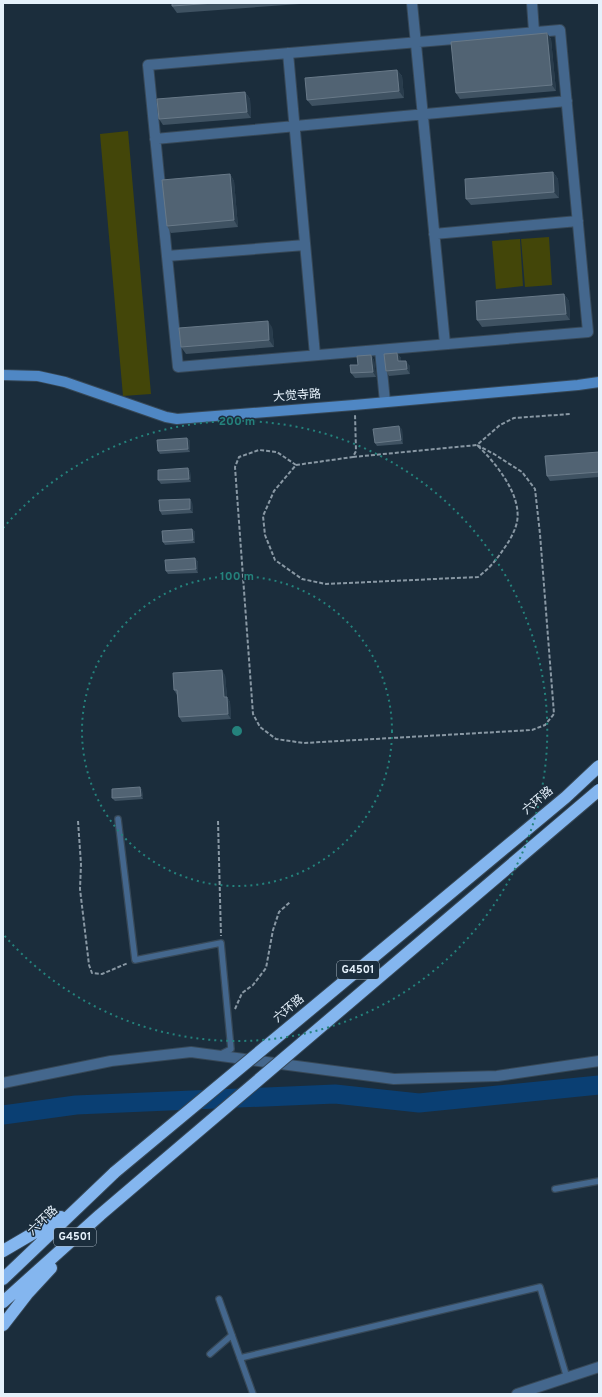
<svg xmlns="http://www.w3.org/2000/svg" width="602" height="1397" font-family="Overpass,'Noto Sans SC',sans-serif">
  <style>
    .green { fill: #434609 }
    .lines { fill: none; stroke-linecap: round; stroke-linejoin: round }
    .river { stroke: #0a3f73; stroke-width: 19 }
    .service-casing { stroke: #374857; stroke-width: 8 }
    .minor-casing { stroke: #374857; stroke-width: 12 }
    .secondary-casing { stroke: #374857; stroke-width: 12 }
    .motorway-casing { stroke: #374857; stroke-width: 14 }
    .path { stroke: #8998a4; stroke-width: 2; stroke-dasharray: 4 2; stroke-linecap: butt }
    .service { stroke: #44678d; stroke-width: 5.5 }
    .minor { stroke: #44678d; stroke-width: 10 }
    .secondary { stroke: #4f87c4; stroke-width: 10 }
    .motorway { stroke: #84b6ef; stroke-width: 12 }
    .motorway-bridge-casing { stroke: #374857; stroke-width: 14; stroke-linecap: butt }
    .motorway-bridge { stroke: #84b6ef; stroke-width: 12 }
    .wall { fill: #3f5262 }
    .shaded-wall { fill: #293c4c }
    .building { fill: #516373; stroke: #687988 }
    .ring { fill: none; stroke: #24827c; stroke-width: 2; stroke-dasharray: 2 4 }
    .labels { text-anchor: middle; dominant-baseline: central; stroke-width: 3; stroke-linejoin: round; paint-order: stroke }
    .shield { fill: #1b2d3c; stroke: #a8b6c2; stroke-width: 1 }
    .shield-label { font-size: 11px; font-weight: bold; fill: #e5f1fb }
    .street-label { font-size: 12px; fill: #e5f1fb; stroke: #1b2d3c }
    .centre { fill: #24827c; stroke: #1b2d3c; stroke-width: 2 }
    .ring-label { font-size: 12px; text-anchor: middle; font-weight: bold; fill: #24827c; stroke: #1b2d3c; stroke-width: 3; stroke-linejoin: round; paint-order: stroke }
  </style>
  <rect width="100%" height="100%" fill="#1b2d3c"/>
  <path class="green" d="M128,131L151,394L123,396L100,134Z
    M549,237L552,285L525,287L521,239Z
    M520,239L523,286L496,289L492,241Z"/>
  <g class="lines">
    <path class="river" d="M3,1115L76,1105L335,1094L419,1103L599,1085"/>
    <defs>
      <path id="service" d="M118,819L135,960L221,943L231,1049L219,1055
        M555,1189L599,1181
        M219,1299L253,1394
        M210,1354L232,1335
        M240,1358L540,1287L567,1378"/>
      <path id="minor" d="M412,3L445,344
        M532,3L534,32
        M560,30L588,332L178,367L148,65Z
        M288,53L315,355
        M155,139L567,101
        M434,234L578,221
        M167,256L305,245
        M380,350L385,402
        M3,1083L111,1061L191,1052L394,1079L497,1076L599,1061
        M517,1394L599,1367"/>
      <path id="secondary" d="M3,375L38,376L65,382L166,417L177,419L354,405L578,385L599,382"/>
      <path id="motorway" d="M3,1251L61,1217
        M3,1279L115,1172
        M3,1302L100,1215L148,1174
        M3,1325L27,1294L51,1268"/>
    </defs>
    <use href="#service" class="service-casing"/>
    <use href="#minor" class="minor-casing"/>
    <use href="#secondary" class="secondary-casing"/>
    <use href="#motorway" class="motorway-casing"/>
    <path class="path" d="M353,457L477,445C496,463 522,495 517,522C515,531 510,540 505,547C497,559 490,568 478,577L326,584L302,579L275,560L265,535L263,516L274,491L296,465L353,457L356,451L355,414
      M296,465L277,452L259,450L239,457L235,467L253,714L260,727L276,739L304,743L532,730L545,725L554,714L540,534L535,489L522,472L494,454L477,445L500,425L514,418L570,414
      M78,821L81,864L80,889L89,965L92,973L102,974L128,963
      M218,821L221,936
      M235,1009L242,993L253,985L266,968L273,930L279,912L290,902"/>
    <use href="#service" class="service"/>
    <use href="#minor" class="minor"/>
    <use href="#secondary" class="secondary"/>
    <use href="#motorway" class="motorway"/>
    <defs>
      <path id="motorway-bridge" d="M115,1172L566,797L599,766
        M148,1174L599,790"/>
    </defs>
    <use href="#motorway-bridge" class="motorway-bridge-casing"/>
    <use href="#motorway-bridge" class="motorway-bridge"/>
  </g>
  <path class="wall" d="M172,3H300V4L177,13L172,6Z
    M547,33L551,39L556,91L460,99L456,93Z
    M397,70L402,76L404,98L312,106L307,100Z
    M245,92L250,99L251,118L163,125L159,119Z
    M553,172L558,179L559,198L471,205L466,199Z
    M230,174L234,181L238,227L171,233L167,226Z
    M564,294L569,301L570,320L482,327L477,320Z
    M272,327L274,347L186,354L181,347Z
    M397,353L401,358V361L410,366V374L389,376L386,371Z
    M371,355L374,360L376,377L355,378L351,373L358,365Z
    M402,429L403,444L377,446L375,443Z
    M187,438L190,441V452L160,454L158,451Z
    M599,452V477L550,481L547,476Z
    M188,468L190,471L191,482L161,484L158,480Z
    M192,502L193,513L162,515L160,511Z
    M192,529L195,532V543L165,545L163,542Z
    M195,558L198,562V573L168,574L166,571Z
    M225,675L227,697L230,702L231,719L182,722L179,717L177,695L174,690Z
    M140,787L142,790L143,799L115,801L112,798Z"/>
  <path class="shaded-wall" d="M547,33L551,39L556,91L552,85Z
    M397,70L402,76L404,98L399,91Z
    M245,92L250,99L251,118L247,112Z
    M553,172L558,179L559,198L554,192Z
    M230,174L234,181L238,227L234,220Z
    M564,294L569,301L570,320L566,314Z
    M268,321L272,327L274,347L269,340Z
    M397,353L401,358V366L398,361Z
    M371,355L374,360L376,377L373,372Z
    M406,361L410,366V374L407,369Z
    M399,426L402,429L403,444L401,440Z
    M187,438L190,441V452L188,449Z
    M188,468L190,471L191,482L189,479Z
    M190,499L192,502L193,513L190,509Z
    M192,529L195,532V543L193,540Z
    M195,558L198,562V573L196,569Z
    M222,670L225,675L227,697L230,702L231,719L228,714L224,697Z
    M140,787L142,790L143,799L141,796Z"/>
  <path class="building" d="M172,3H215L172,6Z
    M547,33L552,85L456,93L451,42Z
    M397,70L399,91L307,100L305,78Z
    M245,92L247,112L159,119L157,99Z
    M553,172L554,192L466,199L465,179Z
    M230,174L234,220L167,226L162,180Z
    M564,294L566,314L477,320L476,301Z
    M268,321L269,340L181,347L179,328Z
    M397,353L398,361H406L407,369L386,371L384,354Z
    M371,355L373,372L351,373L350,365H358L357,356Z
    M399,426L401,440L375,443L373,429Z
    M187,438L188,449L158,451L157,440Z
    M599,452V472L547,476L545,456Z
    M188,468L189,479L158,480V470Z
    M190,499V509L160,511L159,500Z
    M192,529L193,540L163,542L162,531Z
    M195,558L196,569L166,571L165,560Z
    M222,670L224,697H227L228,714L179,717L177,690H174L173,673Z
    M140,787L141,796L112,798V789Z"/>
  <g class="ring">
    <circle cx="237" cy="731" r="155"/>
    <path d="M3 528A310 310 0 1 1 3 934"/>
  </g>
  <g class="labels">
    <g class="shield">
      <rect x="337" y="961" width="42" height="18" rx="3"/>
      <rect x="54" y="1228" width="42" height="18" rx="3"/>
    </g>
    <g class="shield-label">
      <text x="358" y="970">G4501</text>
      <text x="75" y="1237">G4501</text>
    </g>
    <g class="street-label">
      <text transform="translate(297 396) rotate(-4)">大觉寺路</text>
      <text transform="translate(538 801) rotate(-40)">六环路</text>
      <text transform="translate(289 1009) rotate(-40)">六环路</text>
      <text transform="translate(43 1221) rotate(-44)">六环路</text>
    </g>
  </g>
  <circle cx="237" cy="731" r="6" class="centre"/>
  <g class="ring-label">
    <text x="237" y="425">200 m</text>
    <text x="237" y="580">100 m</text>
  </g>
  <rect width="602" height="1397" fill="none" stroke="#e5f1fb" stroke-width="8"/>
</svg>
